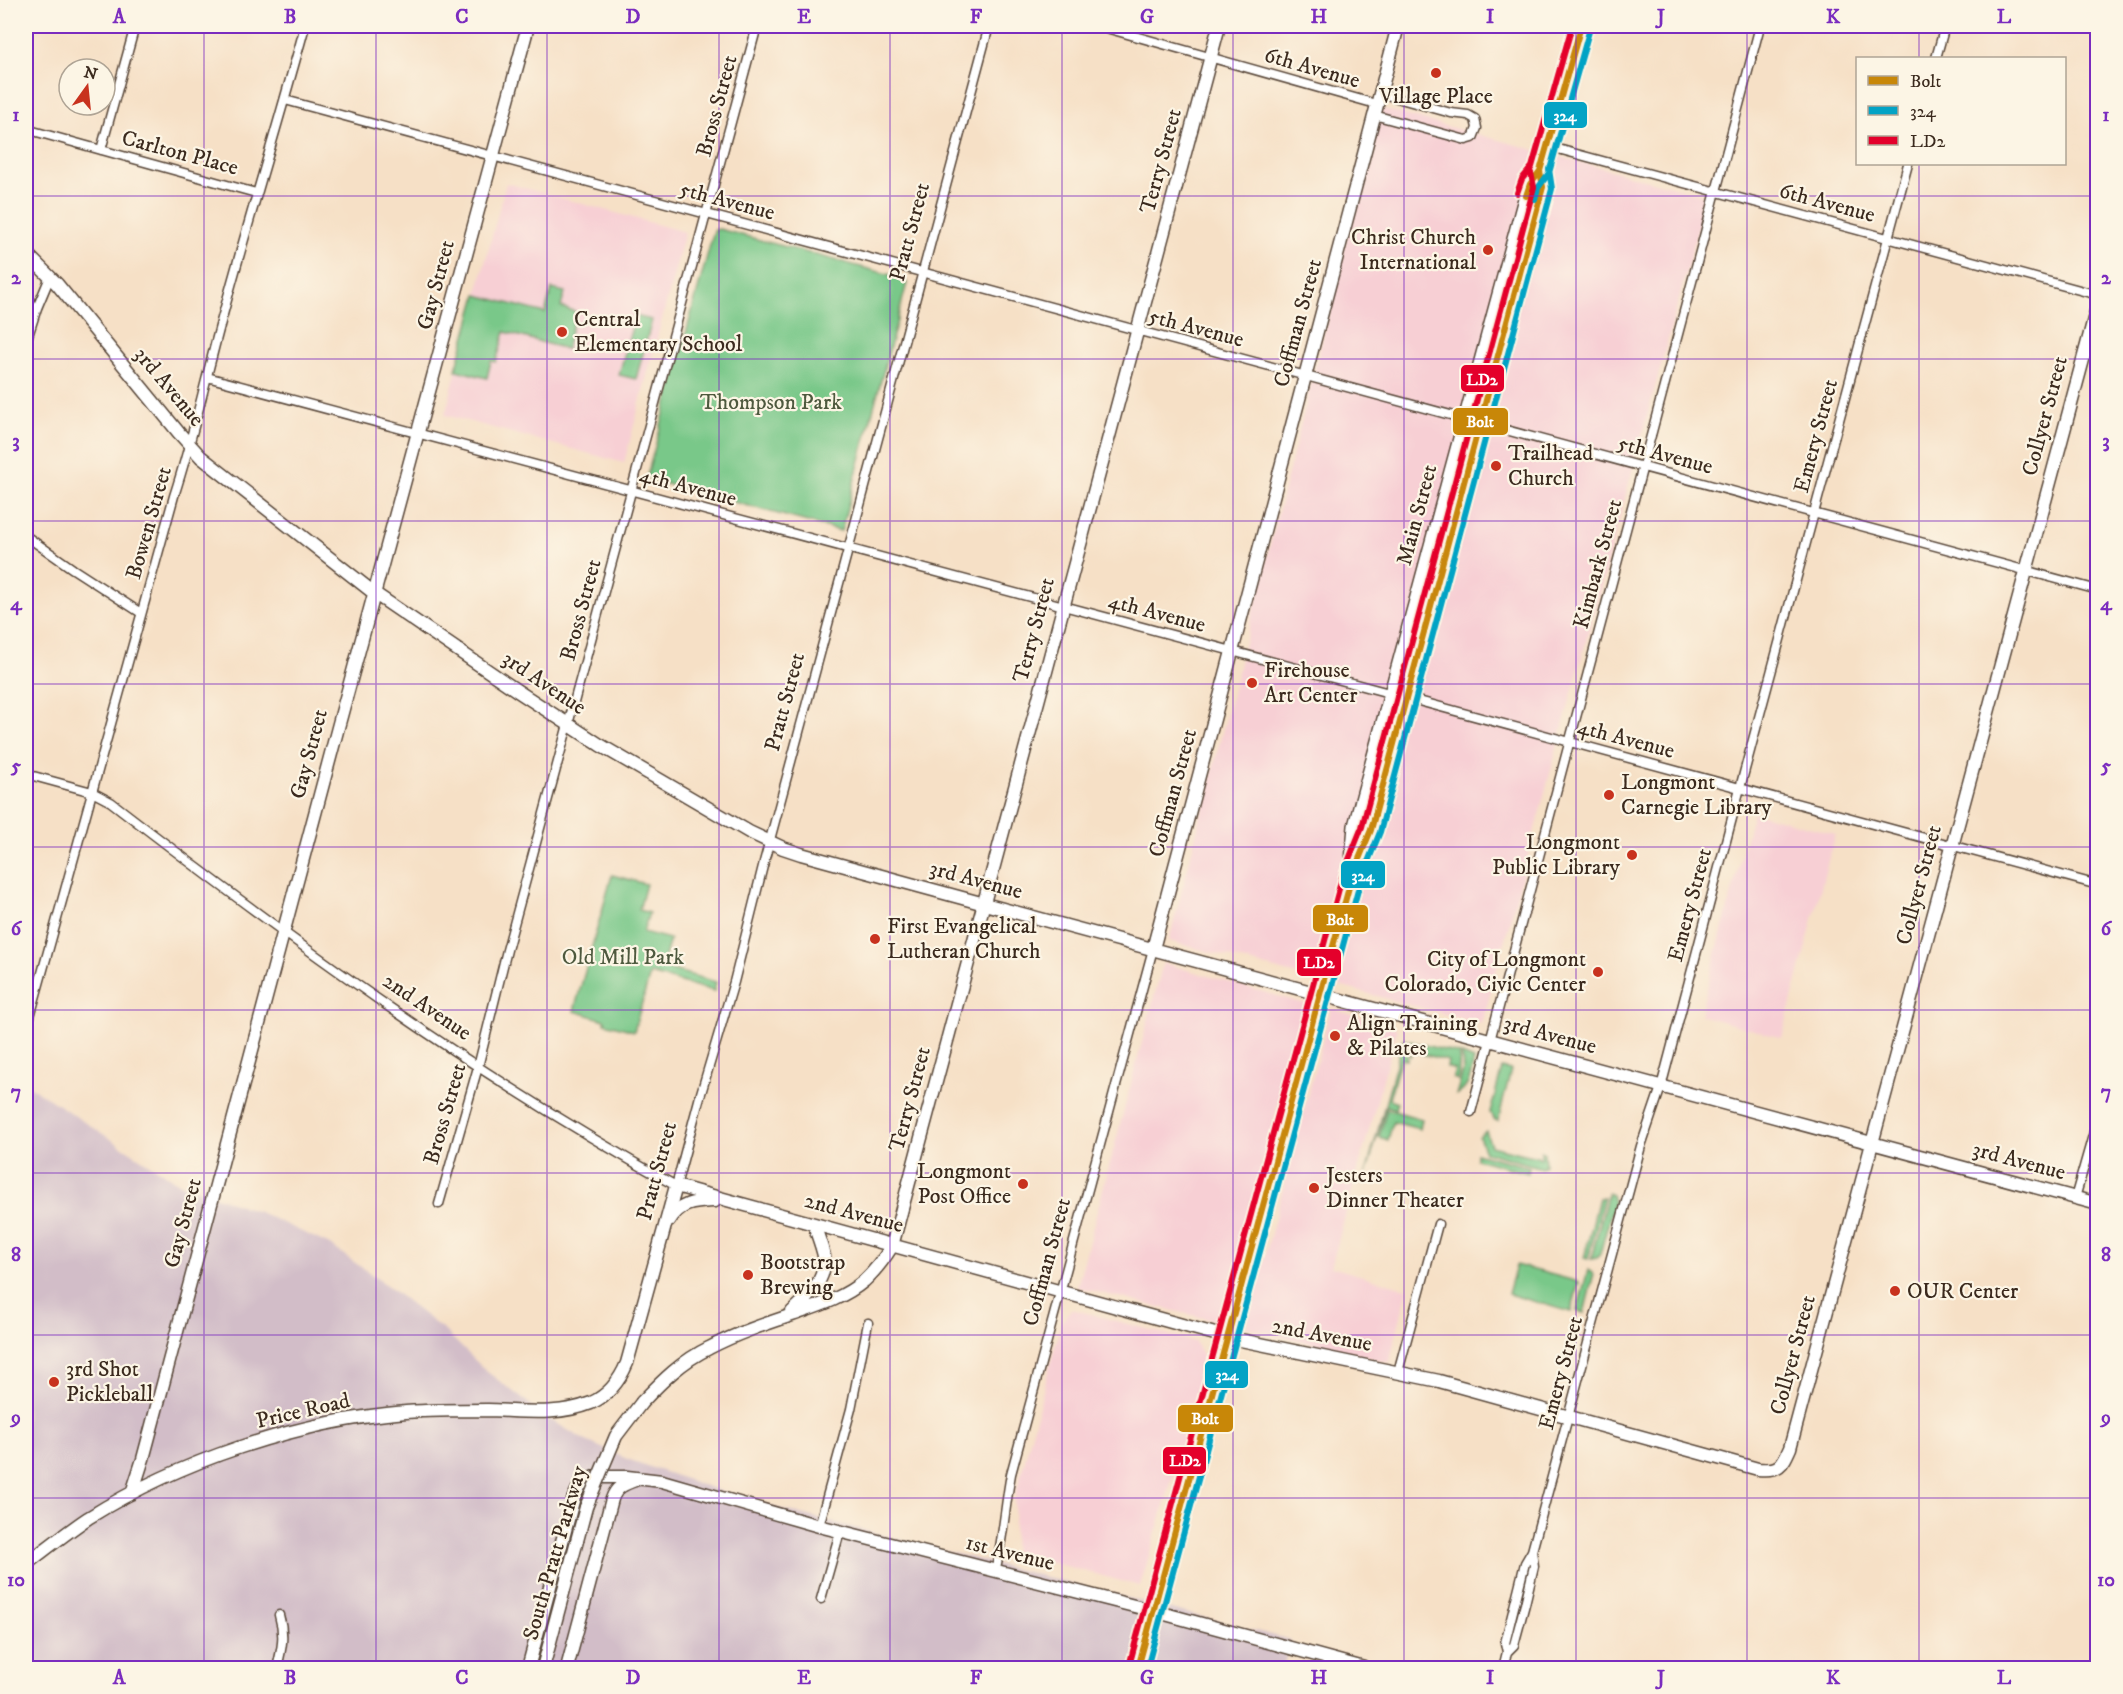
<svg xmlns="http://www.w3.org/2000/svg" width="2123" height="1694" font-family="'IM FELL DW Pica',serif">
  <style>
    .built { fill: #f7cfd4 }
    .industrial { fill: #d2bdc8 }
    .green { fill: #79c889; stroke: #5a7954; stroke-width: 1.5 }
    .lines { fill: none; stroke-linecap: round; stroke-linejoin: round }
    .street-casing { stroke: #574537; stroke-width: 11 }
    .secondary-casing { stroke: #574537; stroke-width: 15 }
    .highway-casing { stroke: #574537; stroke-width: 18 }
    .street { stroke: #fff; stroke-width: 8 }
    .secondary { stroke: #fff; stroke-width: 12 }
    .highway { stroke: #fff; stroke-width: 15 }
    .secondary-bridge-casing { stroke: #574537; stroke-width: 15; stroke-linecap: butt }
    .secondary-bridge { stroke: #fff; stroke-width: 12 }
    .bus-1-casing { stroke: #fcf5e5; stroke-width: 10 }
    .bus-2-casing { stroke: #fcf5e5; stroke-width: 10 }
    .bus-3-casing { stroke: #fcf5e5; stroke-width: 10 }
    .bus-1 { stroke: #c88708; stroke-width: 6 }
    .bus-2 { stroke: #03a3c5; stroke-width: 6 }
    .bus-3 { stroke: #e4002b; stroke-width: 6 }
    .grid { fill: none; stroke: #7b2cbf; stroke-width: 1.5; stroke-opacity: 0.55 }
    .poi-dot { fill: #c8321e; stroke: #fcf5e5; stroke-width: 2 }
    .labels { text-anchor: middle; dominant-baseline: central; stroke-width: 4.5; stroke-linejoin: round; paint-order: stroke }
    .street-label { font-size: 22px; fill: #3b2a1e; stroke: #fcf5e5 }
    .poi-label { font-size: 22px; fill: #3b2a1e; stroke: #fcf5e5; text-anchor: start }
    .park-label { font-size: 22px; fill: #4e593e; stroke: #fcf5e5 }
    .line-badge { stroke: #fcf5e5; stroke-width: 2 }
    .badge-label { font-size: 16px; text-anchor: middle; font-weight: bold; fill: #fff }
    .neatline { fill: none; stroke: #7b2cbf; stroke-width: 2 }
    .grid-label { font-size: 20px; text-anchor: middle; font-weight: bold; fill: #7b2cbf }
  </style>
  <rect width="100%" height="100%" fill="#fcf5e5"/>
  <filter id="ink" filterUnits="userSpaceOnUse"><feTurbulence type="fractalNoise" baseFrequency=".0167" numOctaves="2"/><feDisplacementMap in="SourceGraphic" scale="12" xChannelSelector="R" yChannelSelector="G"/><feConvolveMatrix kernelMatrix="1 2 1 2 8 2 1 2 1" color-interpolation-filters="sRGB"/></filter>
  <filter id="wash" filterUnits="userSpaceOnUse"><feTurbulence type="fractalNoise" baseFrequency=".008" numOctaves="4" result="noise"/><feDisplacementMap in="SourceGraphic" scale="24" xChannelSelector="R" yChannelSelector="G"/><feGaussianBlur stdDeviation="1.35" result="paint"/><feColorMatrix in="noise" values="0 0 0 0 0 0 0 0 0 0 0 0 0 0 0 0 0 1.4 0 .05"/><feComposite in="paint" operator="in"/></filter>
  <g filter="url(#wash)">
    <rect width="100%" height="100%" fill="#f6e0c6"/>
    <path class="built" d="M1382,109L1707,196L1482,1024L1169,941L1330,309V298Z
      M506,183L685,232L624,463L445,415Z
      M1753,812L1835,834L1782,1038L1700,1015Z
      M1163,963L1305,1004L1220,1322L1077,1287Z
      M1331,1009L1392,1026L1397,1029L1331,1267L1408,1289L1389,1363L1246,1327Z
      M1071,1309L1195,1342L1207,1363L1140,1586L1013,1552L1015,1497L1061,1323Z"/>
    <path class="industrial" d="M26,1084L180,1184L259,1212L330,1245L385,1284L446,1332L486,1371L548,1418L584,1440L627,1459L746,1500L1291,1640L1283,1668H26Z"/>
    <path class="green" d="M719,229L902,278L907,283L841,531L652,480L647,476L713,234L715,230Z
      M552,289L565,292L561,307L576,312L566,349L505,332L496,362L491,361L487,378L456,370L477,295L545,313Z
      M635,316L652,320L636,379L619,375Z
      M612,875L646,884L639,910L649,913L643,932L670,939L662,967L716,982L714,991L650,974L634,1031L605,1023V1020L574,1011Z
      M1403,1039L1406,1040L1407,1060L1402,1059L1399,1064L1389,1099L1397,1102L1395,1109L1386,1106L1366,1174Z
      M1409,1041L1460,1054L1458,1080L1453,1078L1455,1070L1447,1067L1448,1061L1412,1051L1410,1057Z
      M1462,1055L1474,1060C1471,1073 1470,1089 1456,1095L1463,1071Z
      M1502,1068L1511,1070L1498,1121L1495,1120L1490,1113Z
      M1387,1109L1422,1119L1420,1129L1393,1122L1388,1140L1379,1137Z
      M1486,1131L1491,1146L1541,1158V1151L1544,1152L1545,1165L1542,1168L1485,1152L1479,1137Z
      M1476,1153L1529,1167L1528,1173L1476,1159Z
      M1608,1193L1612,1195L1614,1202L1600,1254L1597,1258L1591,1259Z
      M1604,1197L1588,1259L1584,1258L1599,1198Z
      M1516,1265L1579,1282L1571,1312L1508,1294Z
      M1588,1270L1592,1273L1593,1277L1584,1313L1577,1311Z"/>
  </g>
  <g filter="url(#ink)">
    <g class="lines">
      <defs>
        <path id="street" d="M1099,26L1376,104
          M1936,58L1945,26
          M285,100L2098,590
          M1374,115L1466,140L1473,138L1477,128L1475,119L1468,115L1451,113L1379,93
          M26,129L256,193
          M1547,146L2098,295
          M101,150L135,26
          M26,342L37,308L50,277
          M207,377L1378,690L2098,885
          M26,536L73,569L141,613
          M26,774L92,792L111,802C291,941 476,1076 676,1186L699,1100L734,982L764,862L989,26
          M26,1031L174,496C194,435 207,372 224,311C250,215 279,121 305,26
          M1471,1112L1760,26
          M2075,1198L2098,1118
          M439,1204L478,1067L507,950L757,26
          M1398,1372L1438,1224
          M819,1526L851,1409L868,1323
          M995,1572C1003,1540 1005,1506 1011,1474L1153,949
          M821,1599L840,1532
          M1507,1652L1505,1643L1525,1563L1532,1551L1641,1146L1661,1087L1740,788L1908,164
          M277,1668C282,1648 285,1635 279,1615
          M1503,1668L1507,1652L1514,1645L1525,1604L1534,1566L1532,1551"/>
        <path id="secondary" d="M26,253L57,284L179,433L201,457L374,593L519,692L600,745L749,832L783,848L801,854L966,899L2098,1204
          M1153,949L1398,26
          M669,1221C680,1202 695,1202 715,1201
          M792,1312C808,1297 827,1280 824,1256C822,1246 817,1234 814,1224
          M642,1402C662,1381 682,1361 709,1348C737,1333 768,1323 798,1313C821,1305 845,1297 864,1281C875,1271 884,1259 892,1246L1219,26
          M132,1493L143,1459C268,981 399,503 528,26
          M26,1564C46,1549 67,1532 88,1518C179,1461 298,1421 406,1412C433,1410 460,1410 488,1410C522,1411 559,1416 591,1403C609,1395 620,1380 627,1363L676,1186L1226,1337L1439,1381L1758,1469C1779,1471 1782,1466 1790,1448L2098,304
          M528,1668L574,1497L580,1485L594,1477H627L662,1481L819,1526L1154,1611L1364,1668
          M543,1668L586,1507
          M567,1668L612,1499C616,1487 624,1484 635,1480"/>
        <path id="highway" d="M1353,861L1356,826L1530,184L1540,171L1581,26
          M1138,1668L1352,876L1371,830L1543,187L1540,171"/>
      </defs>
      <use href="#street" class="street-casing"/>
      <use href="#secondary" class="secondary-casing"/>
      <use href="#highway" class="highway-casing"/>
      <use href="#street" class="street"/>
      <use href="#secondary" class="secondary"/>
      <use href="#highway" class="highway"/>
      <defs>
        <path id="secondary-bridge" d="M586,1507L616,1436L642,1402"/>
      </defs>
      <use href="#secondary-bridge" class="secondary-bridge-casing"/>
      <use href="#secondary-bridge" class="secondary-bridge"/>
      <defs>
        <path id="bus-1" d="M1526,196L1530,184L1540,171L1581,26
          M1138,1668L1352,876L1371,830L1543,187L1540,171"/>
        <path id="bus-2" d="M1535,199L1538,188L1549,173L1590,28
          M1147,1668L1361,879L1380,832L1552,189L1549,169"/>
        <path id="bus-3" d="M1517,193L1522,179L1532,167L1572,26
          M1129,1666L1343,874L1362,827L1534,187L1531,173"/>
      </defs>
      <use href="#bus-1" class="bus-1-casing"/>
      <use href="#bus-2" class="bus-2-casing"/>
      <use href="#bus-3" class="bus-3-casing"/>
      <use href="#bus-1" class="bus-1"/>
      <use href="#bus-2" class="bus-2"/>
      <use href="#bus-3" class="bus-3"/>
    </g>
  </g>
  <path class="grid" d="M204,26V1668M376,26V1668M547,26V1668M719,26V1668M890,26V1668M1062,26V1668M1233,26V1668M1404,26V1668M1576,26V1668M1747,26V1668M1919,26V58M1919,164V1668M26,196H2098M26,359H2098M26,521H2098M26,684H2098M26,847H2098M26,1010H2098M26,1173H2098M26,1335H2098M26,1498H2098"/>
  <g class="poi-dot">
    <circle cx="1436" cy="73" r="6"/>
    <circle cx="1488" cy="250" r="6"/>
    <circle cx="562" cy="332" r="6"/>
    <circle cx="1496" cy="466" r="6"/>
    <circle cx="1252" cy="683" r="6"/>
    <circle cx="1609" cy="795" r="6"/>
    <circle cx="1632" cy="855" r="6"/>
    <circle cx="875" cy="939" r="6"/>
    <circle cx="1598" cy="972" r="6"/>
    <circle cx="1335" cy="1036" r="6"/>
    <circle cx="1023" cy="1184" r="6"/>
    <circle cx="1314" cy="1188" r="6"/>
    <circle cx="748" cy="1275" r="6"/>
    <circle cx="1895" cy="1291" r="6"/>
    <circle cx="54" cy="1382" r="6"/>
  </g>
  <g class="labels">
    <g class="street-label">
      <text transform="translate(1312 68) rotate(16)">6th Avenue</text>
      <text transform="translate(717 106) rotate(-75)">Bross Street</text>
      <text transform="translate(180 153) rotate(15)">Carlton Place</text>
      <text transform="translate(1161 161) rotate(-75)">Terry Street</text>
      <text transform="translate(727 201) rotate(15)">5th Avenue</text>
      <text transform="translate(1827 203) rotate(15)">6th Avenue</text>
      <text transform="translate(910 232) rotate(-75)">Pratt Street</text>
      <text transform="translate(436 285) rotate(-75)">Gay Street</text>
      <text transform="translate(1298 323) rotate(-75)">Coffman Street</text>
      <text transform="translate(1196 328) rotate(15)">5th Avenue</text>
      <text transform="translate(169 387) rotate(50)">3rd Avenue</text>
      <text transform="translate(2045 416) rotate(-75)">Collyer Street</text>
      <text transform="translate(1816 436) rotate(-75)">Emery Street</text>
      <text transform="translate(1665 455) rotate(15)">5th Avenue</text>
      <text transform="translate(688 487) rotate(15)">4th Avenue</text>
      <text transform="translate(1417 515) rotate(-75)">Main Street</text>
      <text transform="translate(149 523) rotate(-74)">Bowen Street</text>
      <text transform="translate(1598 564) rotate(-75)">Kimbark Street</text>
      <text transform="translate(581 610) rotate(-75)">Bross Street</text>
      <text transform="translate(1157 613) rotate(15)">4th Avenue</text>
      <text transform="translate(1034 630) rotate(-75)">Terry Street</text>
      <text transform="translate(544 683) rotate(34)">3rd Avenue</text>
      <text transform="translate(785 702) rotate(-75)">Pratt Street</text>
      <text transform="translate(1626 739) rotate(15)">4th Avenue</text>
      <text transform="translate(309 754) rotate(-75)">Gay Street</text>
      <text transform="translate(1173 793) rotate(-75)">Coffman Street</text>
      <text transform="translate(976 880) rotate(15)">3rd Avenue</text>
      <text transform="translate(1919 885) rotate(-75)">Collyer Street</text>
      <text transform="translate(1690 905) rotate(-75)">Emery Street</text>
      <text transform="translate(427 1007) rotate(34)">2nd Avenue</text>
      <text transform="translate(1550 1035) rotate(15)">3rd Avenue</text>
      <text transform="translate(910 1099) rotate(-75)">Terry Street</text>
      <text transform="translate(445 1114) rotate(-74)">Bross Street</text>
      <text transform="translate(2019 1161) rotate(15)">3rd Avenue</text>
      <text transform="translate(657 1171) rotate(-75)">Pratt Street</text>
      <text transform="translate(854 1213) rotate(15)">2nd Avenue</text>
      <text transform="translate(183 1223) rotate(-75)">Gay Street</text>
      <text transform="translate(1047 1262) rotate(-75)">Coffman Street</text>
      <text transform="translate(1322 1335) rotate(11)">2nd Avenue</text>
      <text transform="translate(1793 1355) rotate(-75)">Collyer Street</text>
      <text transform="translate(1561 1373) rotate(-75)">Emery Street</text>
      <text transform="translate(303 1411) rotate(-13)">Price Road</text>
      <text transform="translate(555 1553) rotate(-74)">South Pratt Parkway</text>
      <text transform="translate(1010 1553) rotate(14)">1st Avenue</text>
    </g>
    <g class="poi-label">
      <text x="1436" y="96" text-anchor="middle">Village Place</text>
      <text x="1476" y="237" text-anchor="end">Christ Church<tspan x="1476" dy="25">International</tspan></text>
      <text x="574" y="319">Central<tspan x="574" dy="25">Elementary School</tspan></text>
      <text x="1508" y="453">Trailhead<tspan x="1508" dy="25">Church</tspan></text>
      <text x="1264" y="670">Firehouse<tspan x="1264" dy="25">Art Center</tspan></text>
      <text x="1621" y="782">Longmont<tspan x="1621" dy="25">Carnegie Library</tspan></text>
      <text x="1620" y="842" text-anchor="end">Longmont<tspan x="1620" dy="25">Public Library</tspan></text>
      <text x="887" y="926">First Evangelical<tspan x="887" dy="25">Lutheran Church</tspan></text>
      <text x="1586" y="959" text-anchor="end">City of Longmont<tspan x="1586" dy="25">Colorado, Civic Center</tspan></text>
      <text x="1347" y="1023">Align Training<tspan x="1347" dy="25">&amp; Pilates</tspan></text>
      <text x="1011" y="1171" text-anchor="end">Longmont<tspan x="1011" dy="25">Post Office</tspan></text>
      <text x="1326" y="1175">Jesters<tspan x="1326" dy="25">Dinner Theater</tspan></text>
      <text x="760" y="1262">Bootstrap<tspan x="760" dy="25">Brewing</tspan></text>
      <text x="1907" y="1291">OUR Center</text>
      <text x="66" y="1369">3rd Shot<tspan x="66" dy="25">Pickleball</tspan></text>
    </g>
    <g class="park-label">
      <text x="771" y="402">Thompson Park</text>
      <text x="623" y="957">Old Mill Park</text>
    </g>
  </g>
  <g class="line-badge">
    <rect x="1543" y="101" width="45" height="28" rx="6" fill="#03a3c5"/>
    <rect x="1460" y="364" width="45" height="29" rx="6" fill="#e4002b"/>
    <rect x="1452" y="407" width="57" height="29" rx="6" fill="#c88708"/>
    <rect x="1340" y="860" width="46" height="29" rx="6" fill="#03a3c5"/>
    <rect x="1312" y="904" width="57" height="29" rx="6" fill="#c88708"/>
    <rect x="1296" y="948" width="46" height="29" rx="6" fill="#e4002b"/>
    <rect x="1204" y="1360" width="45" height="29" rx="6" fill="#03a3c5"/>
    <rect x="1177" y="1404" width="57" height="29" rx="6" fill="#c88708"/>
    <rect x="1162" y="1446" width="45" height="29" rx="6" fill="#e4002b"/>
  </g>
  <g class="badge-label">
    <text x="1565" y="121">324</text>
    <text x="1482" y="385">LD2</text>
    <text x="1480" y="427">Bolt</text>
    <text x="1363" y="881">324</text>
    <text x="1340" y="925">Bolt</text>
    <text x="1319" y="968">LD2</text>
    <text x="1227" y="1380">324</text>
    <text x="1205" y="1424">Bolt</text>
    <text x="1185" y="1466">LD2</text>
  </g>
  <rect width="2123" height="1694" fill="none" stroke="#fcf5e5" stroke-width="66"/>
  <rect x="1856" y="57" width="210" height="108" fill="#fcf5e5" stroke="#afa495" stroke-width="1.5"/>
  <rect x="1868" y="76" width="30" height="9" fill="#c88708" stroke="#afa495" stroke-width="1.5"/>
  <text x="1910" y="87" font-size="18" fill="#3b2a1e">Bolt</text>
  <rect x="1868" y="106" width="30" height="9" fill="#03a3c5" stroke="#afa495" stroke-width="1.5"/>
  <text x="1910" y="117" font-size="18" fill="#3b2a1e">324</text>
  <rect x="1868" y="136" width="30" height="9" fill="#e4002b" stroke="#afa495" stroke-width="1.5"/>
  <text x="1910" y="147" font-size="18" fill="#3b2a1e">LD2</text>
  <g transform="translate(87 87) rotate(15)"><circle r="28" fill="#fcf5e5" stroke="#afa495" stroke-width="1.5"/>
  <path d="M0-4.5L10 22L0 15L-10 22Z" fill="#c8321e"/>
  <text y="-9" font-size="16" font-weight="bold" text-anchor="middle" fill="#3b2a1e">N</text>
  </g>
  <rect x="33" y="33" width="2057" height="1628" class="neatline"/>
  <g class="grid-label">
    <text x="119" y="23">A</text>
    <text x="290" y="23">B</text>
    <text x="462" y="23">C</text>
    <text x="633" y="23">D</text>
    <text x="804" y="23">E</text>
    <text x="976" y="23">F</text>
    <text x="1147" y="23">G</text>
    <text x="1319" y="23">H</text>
    <text x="1490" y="23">I</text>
    <text x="1661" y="23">J</text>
    <text x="1833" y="23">K</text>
    <text x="2004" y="23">L</text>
    <text x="16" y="121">1</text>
    <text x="2106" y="121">1</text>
    <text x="16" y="284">2</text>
    <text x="2106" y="284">2</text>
    <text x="16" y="447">3</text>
    <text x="2106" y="447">3</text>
    <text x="16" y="610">4</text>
    <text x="2106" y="610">4</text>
    <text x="16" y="772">5</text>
    <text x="2106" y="772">5</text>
    <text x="16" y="935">6</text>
    <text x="2106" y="935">6</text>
    <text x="16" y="1098">7</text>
    <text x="2106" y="1098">7</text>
    <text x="16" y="1261">8</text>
    <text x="2106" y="1261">8</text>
    <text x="16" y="1424">9</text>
    <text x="2106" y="1424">9</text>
    <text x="16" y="1586">10</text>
    <text x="2106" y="1586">10</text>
    <text x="119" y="1684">A</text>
    <text x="290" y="1684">B</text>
    <text x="462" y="1684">C</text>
    <text x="633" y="1684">D</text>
    <text x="804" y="1684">E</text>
    <text x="976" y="1684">F</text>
    <text x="1147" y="1684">G</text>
    <text x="1319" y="1684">H</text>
    <text x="1490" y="1684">I</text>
    <text x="1661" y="1684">J</text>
    <text x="1833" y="1684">K</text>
    <text x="2004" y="1684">L</text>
  </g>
</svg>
